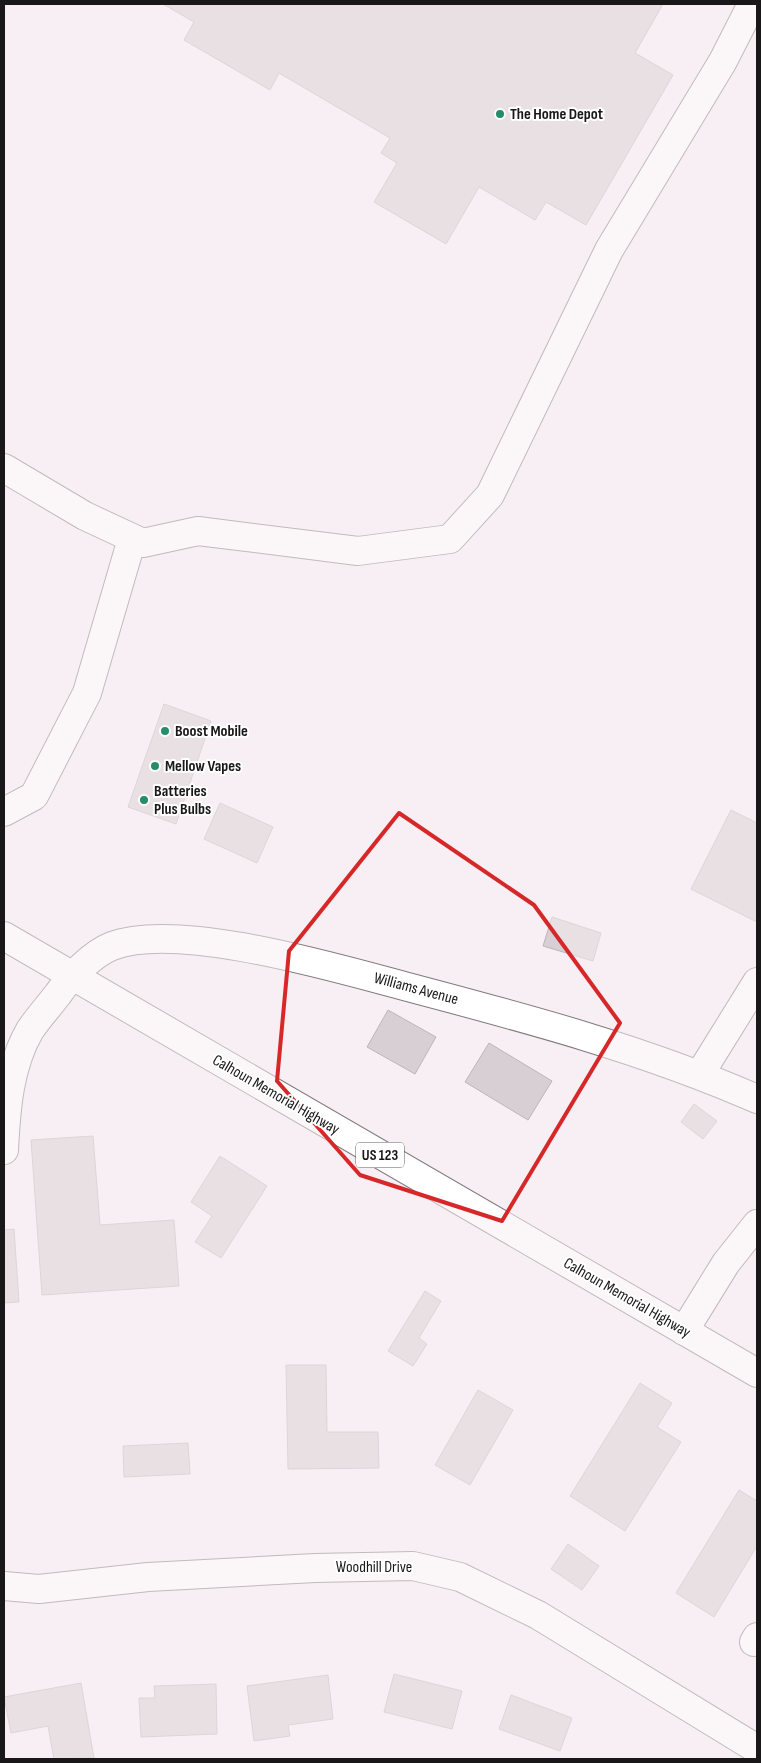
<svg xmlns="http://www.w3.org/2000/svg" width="761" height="1763" font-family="'Sofia Sans Condensed',sans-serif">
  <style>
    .building { fill: #d7cfd3; stroke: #bdb5b9 }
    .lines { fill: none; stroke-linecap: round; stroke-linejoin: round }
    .minor-casing { stroke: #817a7d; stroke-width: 30 }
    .highway-casing { stroke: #817a7d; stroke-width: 30 }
    .minor { stroke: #fff; stroke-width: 28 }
    .highway { stroke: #fff; stroke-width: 28 }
    .marked { fill: none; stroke: #d62828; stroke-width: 4; stroke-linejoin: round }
    .poi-dot { fill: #258d6a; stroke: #fff; stroke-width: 2 }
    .labels { text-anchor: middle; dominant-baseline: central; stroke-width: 4; stroke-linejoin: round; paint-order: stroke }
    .shield { fill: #fff; stroke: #5e5d5d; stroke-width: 1 }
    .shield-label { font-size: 15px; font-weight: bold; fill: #191718 }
    .poi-label { font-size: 16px; font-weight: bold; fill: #191718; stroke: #fff; text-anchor: start }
    .street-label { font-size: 16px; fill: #191718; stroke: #fff }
  </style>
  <rect width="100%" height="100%" fill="#f7eff3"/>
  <path class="building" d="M163,4H663L635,53L673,75L586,225L546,202L535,220L479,187L446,244L374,202L397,163L381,153L390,138L279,73L270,90L184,40L194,22Z
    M164,704L211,721L176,824L128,807Z
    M220,803L273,827L257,863L204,839Z
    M731,810L757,823V922L691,889Z
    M552,917L601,933L593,961L543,946Z
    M388,1010L436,1037L415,1074L367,1047Z
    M489,1043L552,1081L528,1120L465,1082Z
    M694,1104L717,1121L703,1139L681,1122Z
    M93,1136L100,1225L174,1220L179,1286L42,1295L31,1140Z
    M220,1156L267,1186L221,1258L195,1242L212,1216L191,1202Z
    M14,1229L19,1302L4,1303V1230Z
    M425,1291L441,1301L419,1338L427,1344L413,1366L388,1351Z
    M286,1365H326L327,1432H378L379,1468L288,1469Z
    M640,1383L672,1403L657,1427L681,1442L625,1531L570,1496Z
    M478,1390L513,1410L470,1485L435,1465Z
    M188,1443L190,1474L124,1477L123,1446Z
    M739,1490L757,1501V1546L714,1617L676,1593Z
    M568,1544L599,1566L582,1590L551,1569Z
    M394,1674L462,1691L452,1729L384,1712Z
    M328,1675L333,1719L288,1725L290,1736L254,1741L247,1686Z
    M81,1683L94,1758L54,1759L48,1726L11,1733L4,1697Z
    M216,1684L217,1734L141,1737L139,1698H155L154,1686Z
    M511,1695L572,1718L560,1751L499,1729Z"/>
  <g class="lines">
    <defs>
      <path id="minor" d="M4,468L85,516L143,543L198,531L358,551L450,539L490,495L609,250L723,61L752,4
        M4,812L34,796L87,693L132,539
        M700,1074L757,982
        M4,1150C6,1110 9,1066 30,1030C38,1018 49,1006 58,994C70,977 92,954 112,946C178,921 336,968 404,986C525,1018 643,1049 757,1099
        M684,1331L726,1263L757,1224
        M4,1586L39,1589L148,1577L315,1568L413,1566L460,1577L538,1615L757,1749
        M754,1642L757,1637"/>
      <path id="highway" d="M4,936L757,1373"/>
    </defs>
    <use href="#minor" class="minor-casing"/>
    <use href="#highway" class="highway-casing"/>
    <use href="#minor" class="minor"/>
    <use href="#highway" class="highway"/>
  </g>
  <path d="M0 0H761V1763H0ZM399,813L534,905L620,1023L502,1221L360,1175L277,1081L289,951Z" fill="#f7eff3" fill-opacity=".55" fill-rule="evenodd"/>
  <path class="marked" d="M399,813L534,905L620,1023L502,1221L360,1175L277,1081L289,951Z"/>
  <g class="poi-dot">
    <circle cx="500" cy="114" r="5"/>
    <circle cx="165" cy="731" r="5"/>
    <circle cx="155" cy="766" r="5"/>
    <circle cx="144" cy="800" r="5"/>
  </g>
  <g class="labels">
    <rect class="shield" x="356" y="1142.5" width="48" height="25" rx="4"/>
    <g class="shield-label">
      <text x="380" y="1155">US 123</text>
    </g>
    <g class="poi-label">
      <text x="510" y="114">The Home Depot</text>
      <text x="175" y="731">Boost Mobile</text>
      <text x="165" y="766">Mellow Vapes</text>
      <text x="154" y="791">Batteries<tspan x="154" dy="18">Plus Bulbs</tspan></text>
    </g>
    <g class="street-label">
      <text transform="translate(416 989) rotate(15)">Williams Avenue</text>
      <text transform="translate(276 1095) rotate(30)">Calhoun Memorial Highway</text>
      <text transform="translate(627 1298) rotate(30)">Calhoun Memorial Highway</text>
      <text x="374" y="1567">Woodhill Drive</text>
    </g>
  </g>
  <rect width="761" height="1763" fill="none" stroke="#191718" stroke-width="10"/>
</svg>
